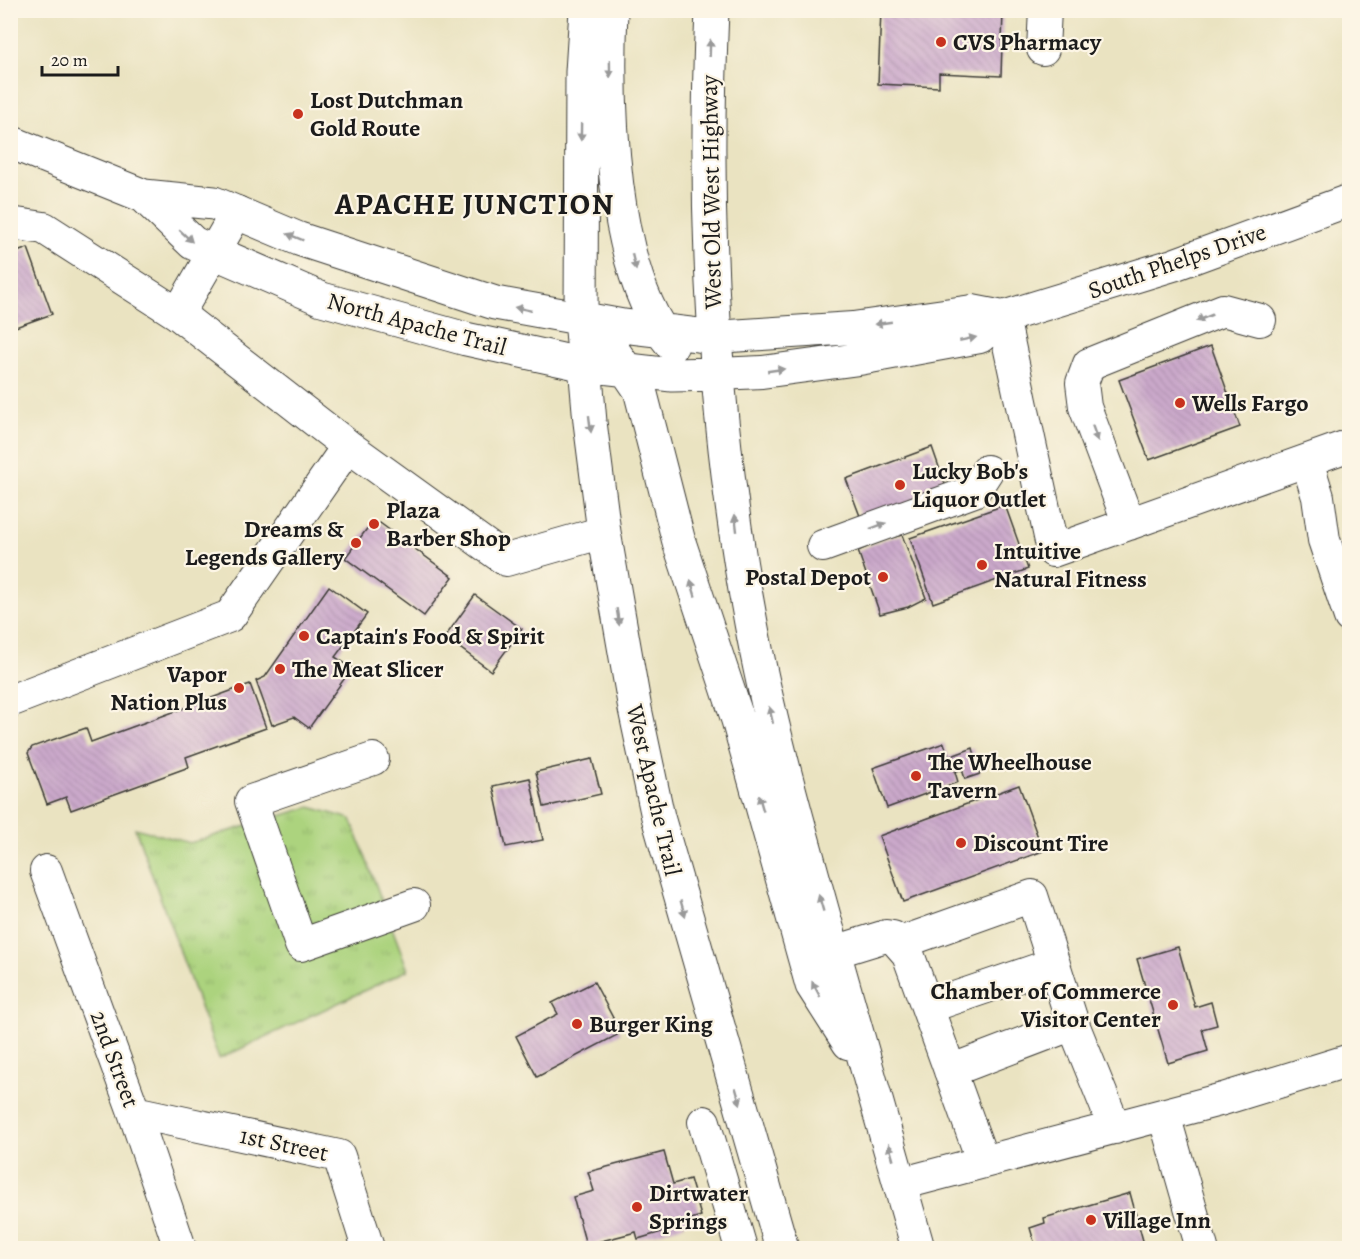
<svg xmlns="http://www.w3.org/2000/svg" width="1360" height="1259" font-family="Alegreya,serif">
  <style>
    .grass { fill: url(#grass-tufts); stroke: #64784d; stroke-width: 1.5 }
    .building { fill: url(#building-back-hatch) }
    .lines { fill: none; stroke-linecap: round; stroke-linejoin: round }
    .minor-casing { stroke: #3b3a35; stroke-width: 34 }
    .major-casing { stroke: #3b3a35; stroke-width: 35 }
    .minor { stroke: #fff; stroke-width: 32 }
    .major { stroke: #fff; stroke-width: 33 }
    .oneway { fill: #999 }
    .poi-dot { fill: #c8321e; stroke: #fcf5e5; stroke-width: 2 }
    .labels { text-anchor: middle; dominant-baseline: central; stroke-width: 4.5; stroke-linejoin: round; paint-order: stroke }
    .poi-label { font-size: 24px; font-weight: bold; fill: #1c1c1c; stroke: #fcf5e5; text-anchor: start }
    .street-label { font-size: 24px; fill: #1c1c1c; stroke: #fcf5e5 }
    .district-label { font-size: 30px; font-weight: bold; letter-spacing: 1.5px; fill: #1c1c1c; stroke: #fcf5e5 }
  </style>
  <defs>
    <pattern id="grass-tufts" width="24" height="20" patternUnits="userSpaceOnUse" patternTransform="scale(1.5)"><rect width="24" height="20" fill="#acd37e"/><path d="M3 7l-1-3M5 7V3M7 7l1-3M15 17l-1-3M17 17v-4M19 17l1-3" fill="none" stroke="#93b56c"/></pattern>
    <pattern id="building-back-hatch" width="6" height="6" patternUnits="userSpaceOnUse" patternTransform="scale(1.5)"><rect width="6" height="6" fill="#cba9cb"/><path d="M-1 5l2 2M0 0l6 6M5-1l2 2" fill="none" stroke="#ae91ae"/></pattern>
  </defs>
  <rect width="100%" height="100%" fill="#fcf5e5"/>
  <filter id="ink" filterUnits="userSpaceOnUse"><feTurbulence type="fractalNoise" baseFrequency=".0167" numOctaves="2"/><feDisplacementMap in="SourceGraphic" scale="12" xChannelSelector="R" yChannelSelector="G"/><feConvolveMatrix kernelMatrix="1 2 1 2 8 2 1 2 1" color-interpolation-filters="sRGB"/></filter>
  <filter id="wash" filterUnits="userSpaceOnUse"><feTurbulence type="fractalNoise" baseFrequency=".008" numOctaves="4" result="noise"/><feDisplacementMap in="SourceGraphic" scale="24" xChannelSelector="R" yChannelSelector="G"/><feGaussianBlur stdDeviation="1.35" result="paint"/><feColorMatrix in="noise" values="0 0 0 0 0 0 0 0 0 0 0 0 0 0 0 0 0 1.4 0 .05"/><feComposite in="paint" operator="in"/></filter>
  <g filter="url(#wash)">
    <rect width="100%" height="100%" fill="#eae3c1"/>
    <path class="grass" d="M310,807L351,819L408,970L219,1059L135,828L190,843Z"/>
    <g id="blocks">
      <path class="building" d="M881,10H1003L1001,76L939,73V87L878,84Z
        M15,246L17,252L28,248L52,314L10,329V248Z
        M1211,346L1240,427L1149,460L1119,380Z
        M932,447L948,493L863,524L846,479Z
        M1005,505L1028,569L933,603L910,538Z
        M380,523L453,577L424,616L345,558L369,526Z
        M902,535L926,598L908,607L880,614L858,551L883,540Z
        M329,586L367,614L335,657L352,668L309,728L294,717L272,725L256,681L265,677Z
        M475,595L522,629L491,671L445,637Z
        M250,684L266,728L186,757L189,767L71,810L66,797L47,804L28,753L32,747L86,728L91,742Z
        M944,743L949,757L973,748L980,774L965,779L962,769L955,772L958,782L887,808L873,768Z
        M592,759L601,794L544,807L536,772Z
        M530,778L543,840L506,847L493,786Z
        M1019,785L1043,851L903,902L879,836Z
        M1178,947L1195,1007L1211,1002L1217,1025L1202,1029L1208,1051L1168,1063L1137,959Z
        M594,982L621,1033L537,1077L516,1036L558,1014L552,1003Z
        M664,1152L673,1184L690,1179L701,1216L684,1221L685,1225L638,1239L636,1232L586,1245L573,1197L594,1191L588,1172Z
        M1130,1193L1145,1248H1036L1030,1228L1045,1223L1044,1218Z"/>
    </g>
  </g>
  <g filter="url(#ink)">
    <use href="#blocks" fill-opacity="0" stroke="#3b3a35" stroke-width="1.5"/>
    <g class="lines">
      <defs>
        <path id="minor" d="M1043,49L1045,10
          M10,223L44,228L178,314L348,446L506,560L604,532
          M178,314L237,212
          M1003,317L1053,551L1350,445
          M715,337L853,328L972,311L1003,317
          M718,374L762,372L859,359L980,337L1003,317L1173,265L1350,200
          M1307,461L1318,497L1324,540L1350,617
          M1129,524L1085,407L1082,383L1089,364L1223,310L1260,320
          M823,546L974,491L987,471
          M10,701L230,616L348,446
          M373,759L251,801L301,945L414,905
          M46,871L134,1112L180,1248
          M900,943L1032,896L1073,1024
          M834,952L886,936L893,937L908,954L983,1162
          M928,1007L1054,964
          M950,1071L1073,1024L1115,1128
          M134,1112L339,1156L368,1248
          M1164,1115L1202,1248
          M704,1122L741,1248
          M900,1184L1223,1099L1350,1060"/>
        <path id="major" d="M586,10L582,72L581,319L590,422L604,532L635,709L658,817L782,1248
          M611,10C607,103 610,271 672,345
          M712,10C703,215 713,422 751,623C770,727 800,829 828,931C858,1037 888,1143 918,1248
          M10,142L144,196L214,203L299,239L495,303L623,326L715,337
          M144,196L193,243L322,299L466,339L585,365L672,375L718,374
          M581,319L610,346L640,390L679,542L738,720L812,985L849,1043"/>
      </defs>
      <use href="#minor" class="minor-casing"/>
      <use href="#major" class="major-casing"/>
      <use href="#minor" class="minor"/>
      <use href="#major" class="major"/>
    </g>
    <defs><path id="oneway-solid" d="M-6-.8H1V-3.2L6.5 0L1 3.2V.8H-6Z" transform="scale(1.5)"/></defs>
    <g class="oneway">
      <use href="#oneway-solid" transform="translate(710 48) rotate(-88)"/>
      <use href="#oneway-solid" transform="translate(610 69) rotate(89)"/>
      <use href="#oneway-solid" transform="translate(581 132) rotate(91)"/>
      <use href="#oneway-solid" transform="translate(186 236) rotate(43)"/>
      <use href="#oneway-solid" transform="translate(295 237) rotate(-158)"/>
      <use href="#oneway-solid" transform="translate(634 262) rotate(76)"/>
      <use href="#oneway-solid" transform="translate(523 309) rotate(-168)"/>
      <use href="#oneway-solid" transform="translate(1204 318) rotate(158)"/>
      <use href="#oneway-solid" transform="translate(883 323) rotate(172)"/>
      <use href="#oneway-solid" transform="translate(968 339) rotate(-12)"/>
      <use href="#oneway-solid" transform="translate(776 370) rotate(-8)"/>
      <use href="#oneway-solid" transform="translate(590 424) rotate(83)"/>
      <use href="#oneway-solid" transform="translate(1095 433) rotate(70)"/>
      <use href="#oneway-solid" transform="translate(736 523) rotate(-97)"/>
      <use href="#oneway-solid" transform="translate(878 526) rotate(-20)"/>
      <use href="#oneway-solid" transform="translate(693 588) rotate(-106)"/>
      <use href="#oneway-solid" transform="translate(618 617) rotate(81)"/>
      <use href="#oneway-solid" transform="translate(771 715) rotate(-103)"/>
      <use href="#oneway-solid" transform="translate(761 803) rotate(-106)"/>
      <use href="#oneway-solid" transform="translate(821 903) rotate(-106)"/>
      <use href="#oneway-solid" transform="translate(683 909) rotate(74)"/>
      <use href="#oneway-solid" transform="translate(816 989) rotate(-118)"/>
      <use href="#oneway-solid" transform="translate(738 1096) rotate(74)"/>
      <use href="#oneway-solid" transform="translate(891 1152) rotate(-106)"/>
    </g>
  </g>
  <g class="poi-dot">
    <circle cx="941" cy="42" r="6"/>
    <circle cx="298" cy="114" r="6"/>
    <circle cx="1180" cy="403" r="6"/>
    <circle cx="900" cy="485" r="6"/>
    <circle cx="374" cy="524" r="6"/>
    <circle cx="356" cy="543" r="6"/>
    <circle cx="982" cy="565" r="6"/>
    <circle cx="883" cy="577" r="6"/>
    <circle cx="304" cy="636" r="6"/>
    <circle cx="280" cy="669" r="6"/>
    <circle cx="239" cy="688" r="6"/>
    <circle cx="916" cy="776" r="6"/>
    <circle cx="961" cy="843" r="6"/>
    <circle cx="1173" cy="1005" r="6"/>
    <circle cx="577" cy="1024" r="6"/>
    <circle cx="637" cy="1207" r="6"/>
    <circle cx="1091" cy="1220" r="6"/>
  </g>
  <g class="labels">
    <g class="poi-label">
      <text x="953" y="42">CVS Pharmacy</text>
      <text x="310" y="100">Lost Dutchman<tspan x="310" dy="28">Gold Route</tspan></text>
      <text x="1192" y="403">Wells Fargo</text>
      <text x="912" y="471">Lucky Bob's<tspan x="912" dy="28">Liquor Outlet</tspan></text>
      <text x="386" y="510">Plaza<tspan x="386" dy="28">Barber Shop</tspan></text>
      <text x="344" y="529" text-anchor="end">Dreams &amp;<tspan x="344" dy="28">Legends Gallery</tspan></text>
      <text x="994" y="551">Intuitive<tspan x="994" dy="28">Natural Fitness</tspan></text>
      <text x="871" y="577" text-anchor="end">Postal Depot</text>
      <text x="316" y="636">Captain's Food &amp; Spirit</text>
      <text x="292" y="669">The Meat Slicer</text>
      <text x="227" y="674" text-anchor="end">Vapor<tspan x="227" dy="28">Nation Plus</tspan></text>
      <text x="928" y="762">The Wheelhouse<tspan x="928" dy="28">Tavern</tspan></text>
      <text x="973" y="843">Discount Tire</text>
      <text x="1161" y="991" text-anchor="end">Chamber of Commerce<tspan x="1161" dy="28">Visitor Center</tspan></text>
      <text x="589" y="1024">Burger King</text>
      <text x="649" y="1193">Dirtwater<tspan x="649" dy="28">Springs</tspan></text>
      <text x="1103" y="1220">Village Inn</text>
    </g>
    <g class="street-label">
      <text transform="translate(711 192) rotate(-91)">West Old West Highway</text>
      <text transform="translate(1177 261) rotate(-19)">South Phelps Drive</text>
      <text transform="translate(417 324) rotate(15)">North Apache Trail</text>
      <text transform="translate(654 790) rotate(77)">West Apache Trail</text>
      <text transform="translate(115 1059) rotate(70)">2nd Street</text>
      <text transform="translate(284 1144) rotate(12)">1st Street</text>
    </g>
    <g class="district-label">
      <text x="475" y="204">APACHE JUNCTION</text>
    </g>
  </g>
  <rect width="1360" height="1259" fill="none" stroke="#fcf5e5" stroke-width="36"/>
  <path d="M42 66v9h76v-9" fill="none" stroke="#1c1c1c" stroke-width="3"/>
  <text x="51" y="66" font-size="18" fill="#1c1c1c" stroke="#fcf5e5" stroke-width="4.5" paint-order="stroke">20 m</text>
</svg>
